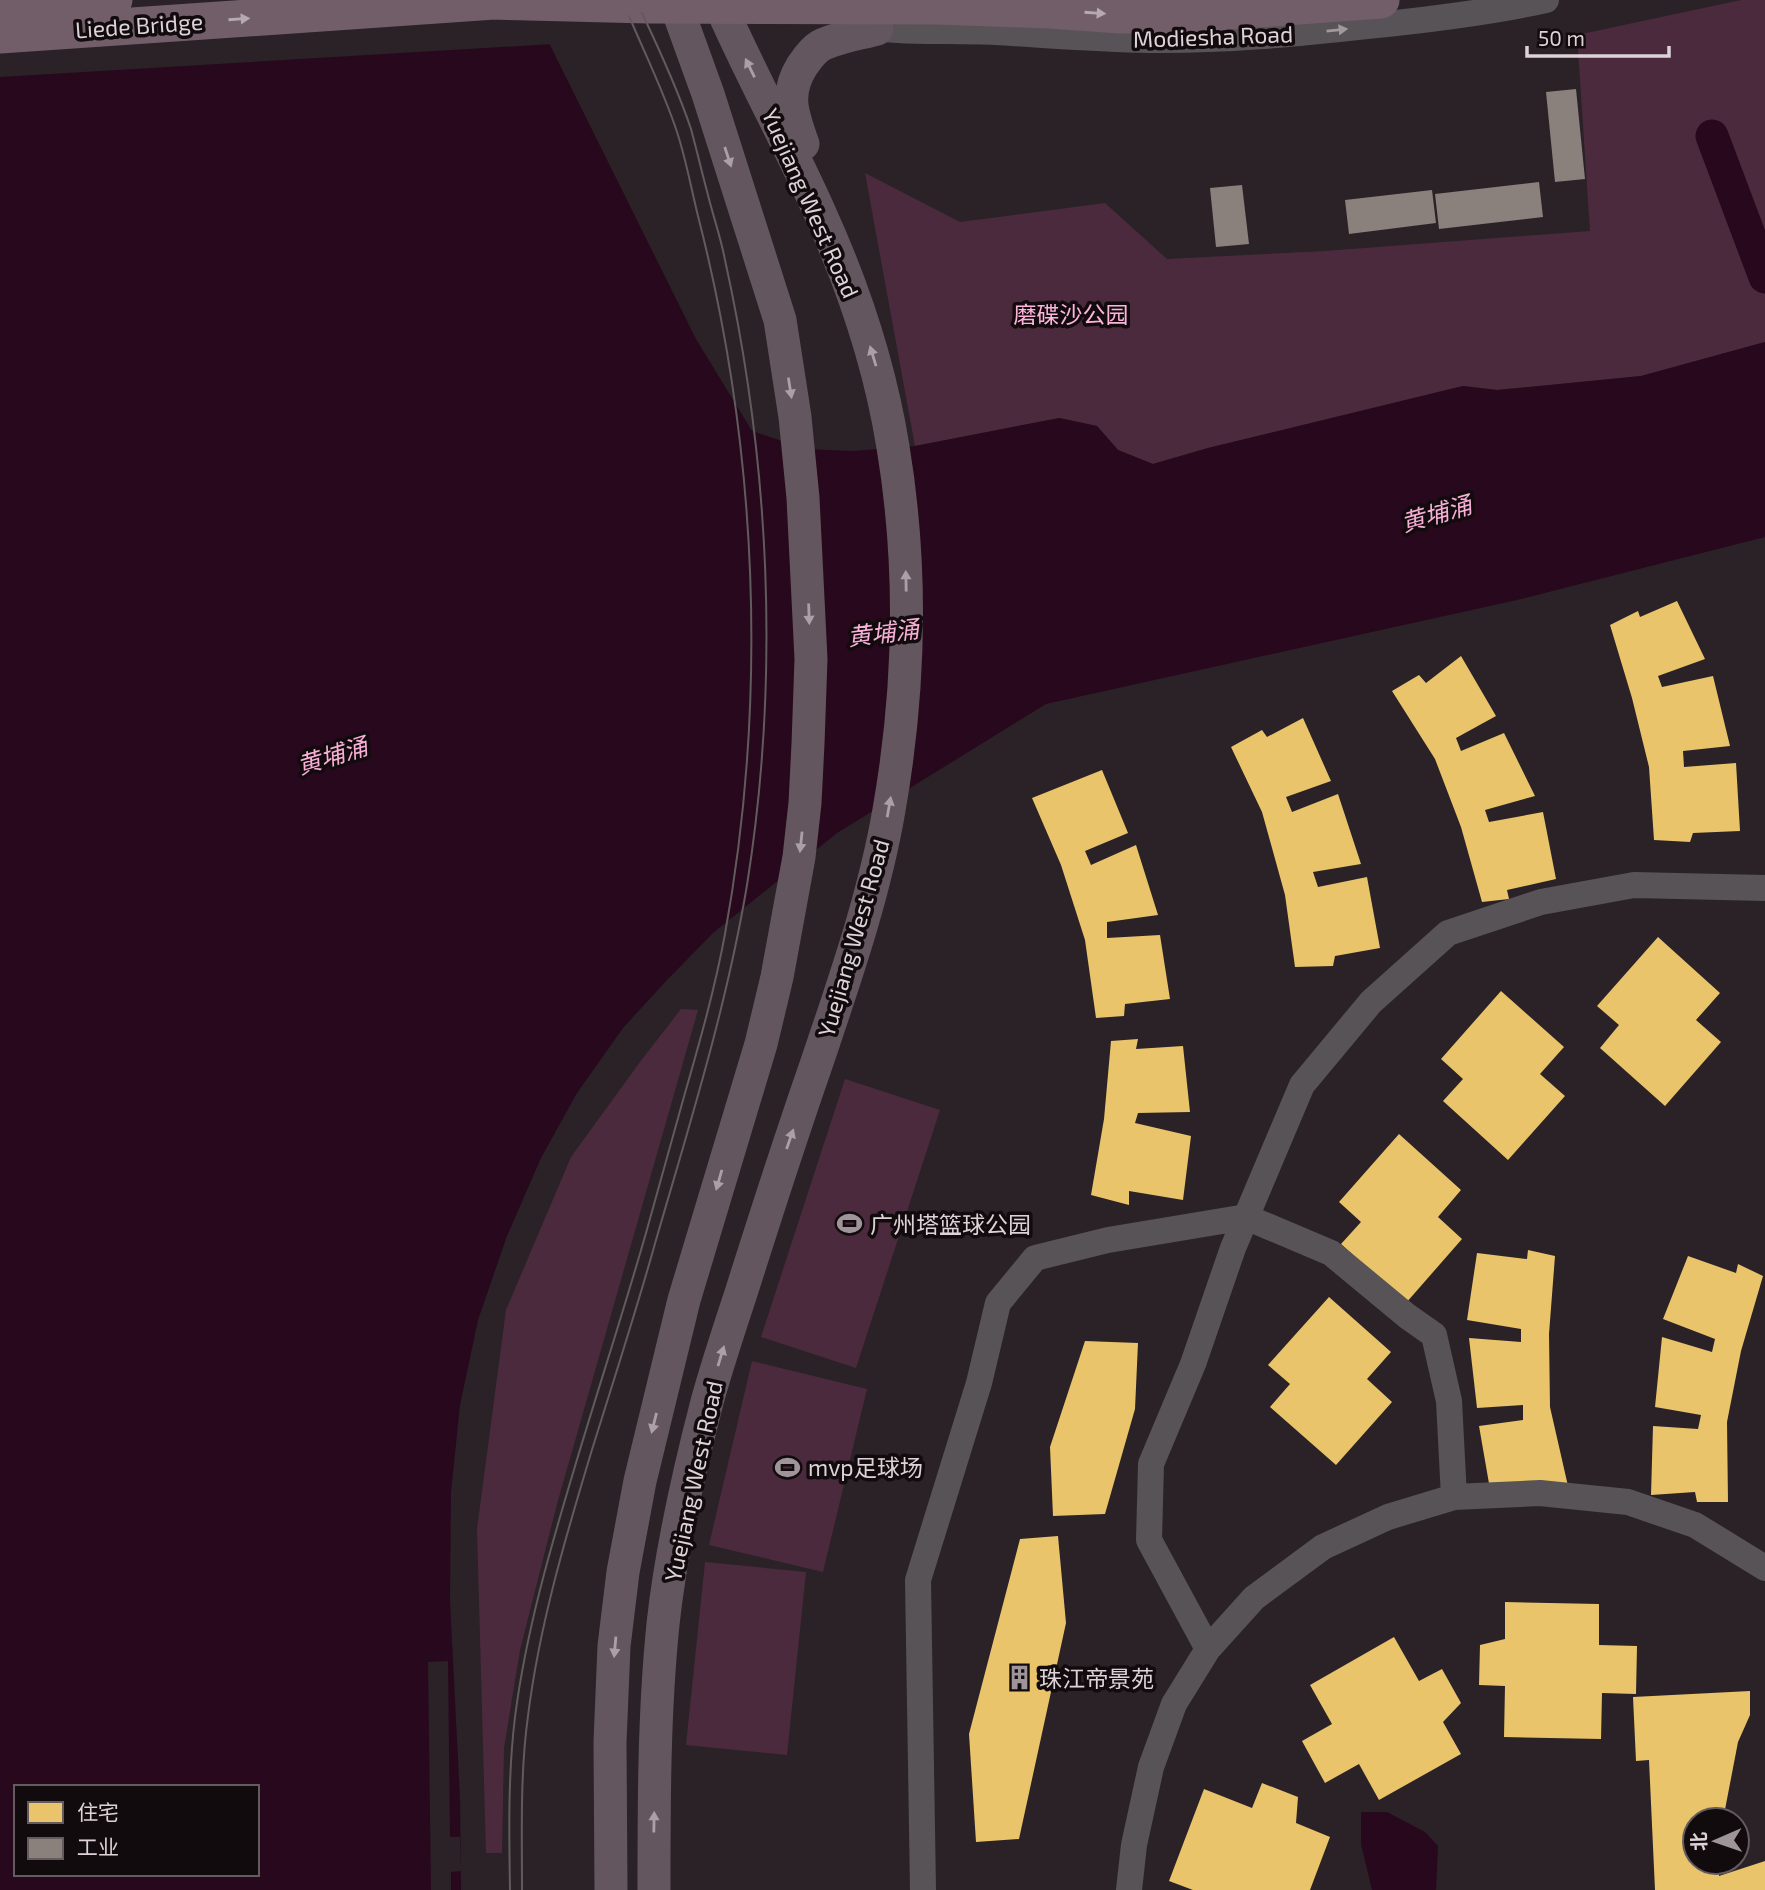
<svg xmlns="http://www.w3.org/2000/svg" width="1765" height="1890" font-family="'Exo 2','Noto Sans SC',sans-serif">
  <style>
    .green { fill: #4c2a3d }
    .water { fill: #28081c; fill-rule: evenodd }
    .pier { fill: #2a2227 }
    .homes { fill: #e9c46a }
    .industry { fill: #8a817c }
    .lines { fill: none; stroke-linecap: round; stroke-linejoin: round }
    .river { stroke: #28081c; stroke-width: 33 }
    .minor { stroke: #585356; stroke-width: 26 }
    .major { stroke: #64565e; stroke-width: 33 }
    .highway { stroke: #715e69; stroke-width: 37 }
    .tram { stroke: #615b5e; stroke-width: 2 }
    .oneway { fill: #b7a9b0 }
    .oneway2 { fill: #a1999d }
    .oneway3 { fill: #aca0a7 }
    .labels { text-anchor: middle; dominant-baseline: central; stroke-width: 7; stroke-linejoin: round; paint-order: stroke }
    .street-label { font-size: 23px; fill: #dcd2d7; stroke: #120b0e }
    .park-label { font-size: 23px; fill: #fdb4db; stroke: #120b0e }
    .poi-label { font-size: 23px; fill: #dcd2d7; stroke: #120b0e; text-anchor: start }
    .water-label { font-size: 24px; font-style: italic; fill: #f7afd5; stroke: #120b0e }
  </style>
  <rect width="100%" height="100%" fill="#2a2227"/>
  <path class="green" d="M1741,0H1765V342L1641,376L1497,390L1463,386L1208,448L1153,464L1118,450L1097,426L1060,418L915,446L865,173L960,222L1105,203L1167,259L1325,251L1590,231L1577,35Z
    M681,1009L698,1010L557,1504L520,1650L504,1748L502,1853H486L477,1529L506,1310L571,1157L640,1062Z
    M845,1079L940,1110L856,1368L761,1337Z
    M752,1361L867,1389L823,1572L709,1545Z
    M705,1562L806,1572L787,1755L686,1745Z"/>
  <path class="water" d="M0,0L543,31L696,339L752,431L806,449L853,451L915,446L1059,418L1097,426L1118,450L1153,464L1208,448L1463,386L1497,390L1641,376L1765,342V537L1517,600L1046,704L837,833L713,933L666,981L623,1028L577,1093L541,1158L507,1236L478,1320L460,1405L451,1492L450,1601L460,1799L461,1890H0ZM16,1787H257V1874H16Z
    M1361,1812H1387L1425,1832L1438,1846L1436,1890H1372L1361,1844Z"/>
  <path class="pier" d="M0,0H530L553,44L0,77Z
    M448,1661L450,1837H460L461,1871L451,1872V1890H431L428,1662Z"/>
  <path class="homes" d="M1677,601L1705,659L1658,676L1662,687L1713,676L1730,746L1683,751L1684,767L1736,763L1740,831L1693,833L1690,842L1654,840L1649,767L1632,698L1610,625L1638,611L1640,617Z
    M1461,656L1496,716L1456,738L1461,751L1504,733L1535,796L1485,810L1489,822L1543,812L1556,879L1507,890L1509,899L1482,902L1461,827L1435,759L1392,691L1419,675L1426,683Z
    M1303,718L1331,781L1286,797L1292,812L1338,794L1361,864L1313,872L1318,887L1367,877L1380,948L1335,956L1333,966L1295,967L1285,895L1262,812L1231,747L1262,730L1267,737Z
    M1102,770L1128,833L1085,851L1091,865L1136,845L1158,915L1107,922V938L1160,935L1170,999L1125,1004L1124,1016L1096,1018L1085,940L1061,865L1032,798Z
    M1658,937L1720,993L1696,1020L1721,1042L1665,1106L1600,1048L1619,1025L1597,1006Z
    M1501,991L1564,1047L1540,1074L1565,1096L1508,1160L1443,1101L1463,1079L1441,1059Z
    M1138,1039L1136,1049L1183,1046L1190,1112L1138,1113L1135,1123L1191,1136L1183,1200L1129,1191V1205L1091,1195L1104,1119L1111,1041Z
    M1399,1134L1461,1190L1438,1217L1462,1239L1406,1303L1341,1244L1361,1222L1339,1202Z
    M1528,1250L1555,1256L1549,1334L1550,1407L1568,1486L1491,1495L1479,1426L1523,1420V1405L1477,1408L1469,1338L1521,1342V1329L1467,1320L1477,1253L1527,1259Z
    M1688,1256L1736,1273L1738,1264L1763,1276L1741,1351L1727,1422L1728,1502H1697L1695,1492L1651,1495L1653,1426L1698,1429L1701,1415L1655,1407L1662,1337L1712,1352L1715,1339L1663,1319Z
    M1329,1297L1391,1352L1367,1379L1392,1402L1336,1465L1270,1407L1290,1384L1268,1365Z
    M1085,1341L1138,1343L1135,1409L1105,1514L1053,1516L1050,1447Z
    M1058,1536L1066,1623L1019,1839L976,1842L969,1734L1020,1539Z
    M1505,1602L1599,1604V1645L1637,1646L1636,1694L1602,1693L1601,1739L1504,1737L1505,1686L1479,1685L1480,1645L1505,1639Z
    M1394,1637L1419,1681L1442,1669L1461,1703L1443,1722L1461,1754L1379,1800L1359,1764L1325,1783L1302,1741L1332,1724L1310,1685Z
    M1750,1691V1715L1738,1742L1723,1820H1695V1862H1719V1876L1765,1861V1890H1655L1649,1760L1636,1761L1633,1697Z
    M1262,1783L1298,1797L1296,1823L1330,1837L1310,1890H1193L1169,1881L1204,1789L1252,1808Z"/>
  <path class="industry" d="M1576,89L1585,179L1555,182L1546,92Z
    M1539,182L1543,217L1439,229L1435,194Z
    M1242,185L1249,244L1216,247L1210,188Z
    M1432,190L1436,223L1349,234L1345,200Z"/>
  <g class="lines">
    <path class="river" d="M1712,136L1765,277"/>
    <path class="minor" d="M857,26C902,33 949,30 995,32C1047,35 1098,39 1149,40C1222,41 1295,34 1367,26C1427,20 1487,13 1546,0
      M1208,1649L1149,1540L1151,1464L1193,1364L1233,1248L1302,1085L1371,1002L1448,933L1541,902L1634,885L1765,888
      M923,1890L918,1580L979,1383L998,1303L1035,1258L1108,1240L1246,1217L1331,1253L1407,1316L1434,1335L1449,1401L1454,1497
      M1129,1890L1134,1845L1151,1767L1174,1704L1208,1649L1254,1598L1323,1547L1388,1517L1454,1497L1540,1493L1628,1502L1695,1525L1765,1568"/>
    <path class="major" d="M803,144C793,115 784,95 802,66C807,59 812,51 820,46C837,37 859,34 877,29
      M611,1890L610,1742L614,1646L623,1572L640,1481L684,1300L761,1044L777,977L799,857L805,803L808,744L811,659L803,498L795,417L780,320L708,94L674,0
      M654,1890C654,1801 654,1713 663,1624C671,1550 688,1475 707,1402C717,1365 730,1327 742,1290C766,1214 790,1140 816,1065C844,982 874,897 889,810C910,690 913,568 893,447C880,366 854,288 820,213C788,141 749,72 718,0"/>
    <path class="highway" d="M488,1L648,5L937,6L1050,10L1120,15H1176L1381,0
      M0,8L114,0
      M0,35L511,0"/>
    <path class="tram" d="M510,1890C509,1832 508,1774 515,1717C526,1631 551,1546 576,1463C599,1386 624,1310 646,1233C659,1186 672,1140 685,1093C700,1041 715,988 725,934C768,697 758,450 698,216C691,188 686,159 677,132C664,92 645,54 629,16
      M522,1890C522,1832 520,1774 528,1716C539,1627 565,1539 591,1453C613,1382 636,1312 656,1240C690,1123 727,1005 747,885C780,678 770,464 725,260C721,238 713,216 708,195C702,173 697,151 691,129C678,90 660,51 642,13"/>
  </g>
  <defs><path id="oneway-solid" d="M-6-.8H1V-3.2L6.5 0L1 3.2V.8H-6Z" transform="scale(1.75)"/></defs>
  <g class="oneway">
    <use href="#oneway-solid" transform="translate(1095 13) rotate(4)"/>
    <use href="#oneway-solid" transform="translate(239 19) rotate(-4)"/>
  </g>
  <use class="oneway2" href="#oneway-solid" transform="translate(1337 30) rotate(-6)"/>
  <g class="oneway3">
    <use href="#oneway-solid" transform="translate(750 68) rotate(-116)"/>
    <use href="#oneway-solid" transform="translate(728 157) rotate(72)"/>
    <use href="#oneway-solid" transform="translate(873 356) rotate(-107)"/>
    <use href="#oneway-solid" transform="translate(790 388) rotate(81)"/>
    <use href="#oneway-solid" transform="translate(906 581) rotate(-91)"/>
    <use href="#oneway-solid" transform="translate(809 614) rotate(88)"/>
    <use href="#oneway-solid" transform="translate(889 807) rotate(-80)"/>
    <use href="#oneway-solid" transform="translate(801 842) rotate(96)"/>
    <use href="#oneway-solid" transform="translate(790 1139) rotate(-71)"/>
    <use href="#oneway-solid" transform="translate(719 1180) rotate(106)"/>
    <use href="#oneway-solid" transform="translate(721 1356) rotate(-73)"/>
    <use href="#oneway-solid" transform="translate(654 1423) rotate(104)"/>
    <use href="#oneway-solid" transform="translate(615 1647) rotate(95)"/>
    <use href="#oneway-solid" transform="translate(654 1822) rotate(-89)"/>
  </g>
  <defs>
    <symbol id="stadium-bare" viewBox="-9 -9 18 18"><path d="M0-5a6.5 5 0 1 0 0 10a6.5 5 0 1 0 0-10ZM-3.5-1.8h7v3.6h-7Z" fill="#9e9499" stroke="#120b0e" stroke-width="2.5" paint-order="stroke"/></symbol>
    <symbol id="building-bare" viewBox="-9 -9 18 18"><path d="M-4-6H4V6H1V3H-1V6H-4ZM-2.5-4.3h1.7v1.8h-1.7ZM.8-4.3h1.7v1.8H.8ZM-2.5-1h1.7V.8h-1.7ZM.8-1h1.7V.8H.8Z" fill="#9e9499" stroke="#120b0e" stroke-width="2.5" paint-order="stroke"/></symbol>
  </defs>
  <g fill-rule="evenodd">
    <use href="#stadium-bare" x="832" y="1206" width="35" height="35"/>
    <use href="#stadium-bare" x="770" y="1450" width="35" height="35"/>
    <use href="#building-bare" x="1002" y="1660" width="35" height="35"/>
  </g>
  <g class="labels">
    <g class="street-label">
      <text transform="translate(139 25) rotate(-4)">Liede Bridge</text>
      <text transform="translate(1213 36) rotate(-2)">Modiesha Road</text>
      <text transform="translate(811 203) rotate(66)">Yuejiang West Road</text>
      <text transform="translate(853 938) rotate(-74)">Yuejiang West Road</text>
      <text transform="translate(693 1481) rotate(-78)">Yuejiang West Road</text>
    </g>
    <g class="park-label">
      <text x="1071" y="314">磨碟沙公园</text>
    </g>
    <g class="poi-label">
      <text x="870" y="1224">广州塔篮球公园</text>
      <text x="808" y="1467">mvp足球场</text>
      <text x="1039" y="1678">珠江帝景苑</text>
    </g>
    <g class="water-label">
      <text transform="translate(1436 513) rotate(-16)">黄埔涌</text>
      <text transform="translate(883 632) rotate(-7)">黄埔涌</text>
      <text transform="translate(332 755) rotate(-17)">黄埔涌</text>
    </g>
  </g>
  <rect x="14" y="1785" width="245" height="91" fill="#120b0e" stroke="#635b5e" stroke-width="2"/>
  <rect x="28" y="1802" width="35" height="21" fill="#e9c46a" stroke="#635b5e" stroke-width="2"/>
  <text x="77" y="1820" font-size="21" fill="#dcd2d7">住宅</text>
  <rect x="28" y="1838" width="35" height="21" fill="#8a817c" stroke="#635b5e" stroke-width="2"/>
  <text x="77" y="1855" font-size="21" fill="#dcd2d7">工业</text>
  <g transform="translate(1716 1841) rotate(268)"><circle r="33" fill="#120b0e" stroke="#635b5e" stroke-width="2"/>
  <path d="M0-5L12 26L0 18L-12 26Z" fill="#9e9499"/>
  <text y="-10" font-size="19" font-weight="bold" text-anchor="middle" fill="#dcd2d7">北</text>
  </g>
  <path d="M1527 46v10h142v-10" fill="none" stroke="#dcd2d7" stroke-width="3.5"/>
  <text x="1538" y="46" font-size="21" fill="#dcd2d7" stroke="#120b0e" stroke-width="5" paint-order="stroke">50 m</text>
</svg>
